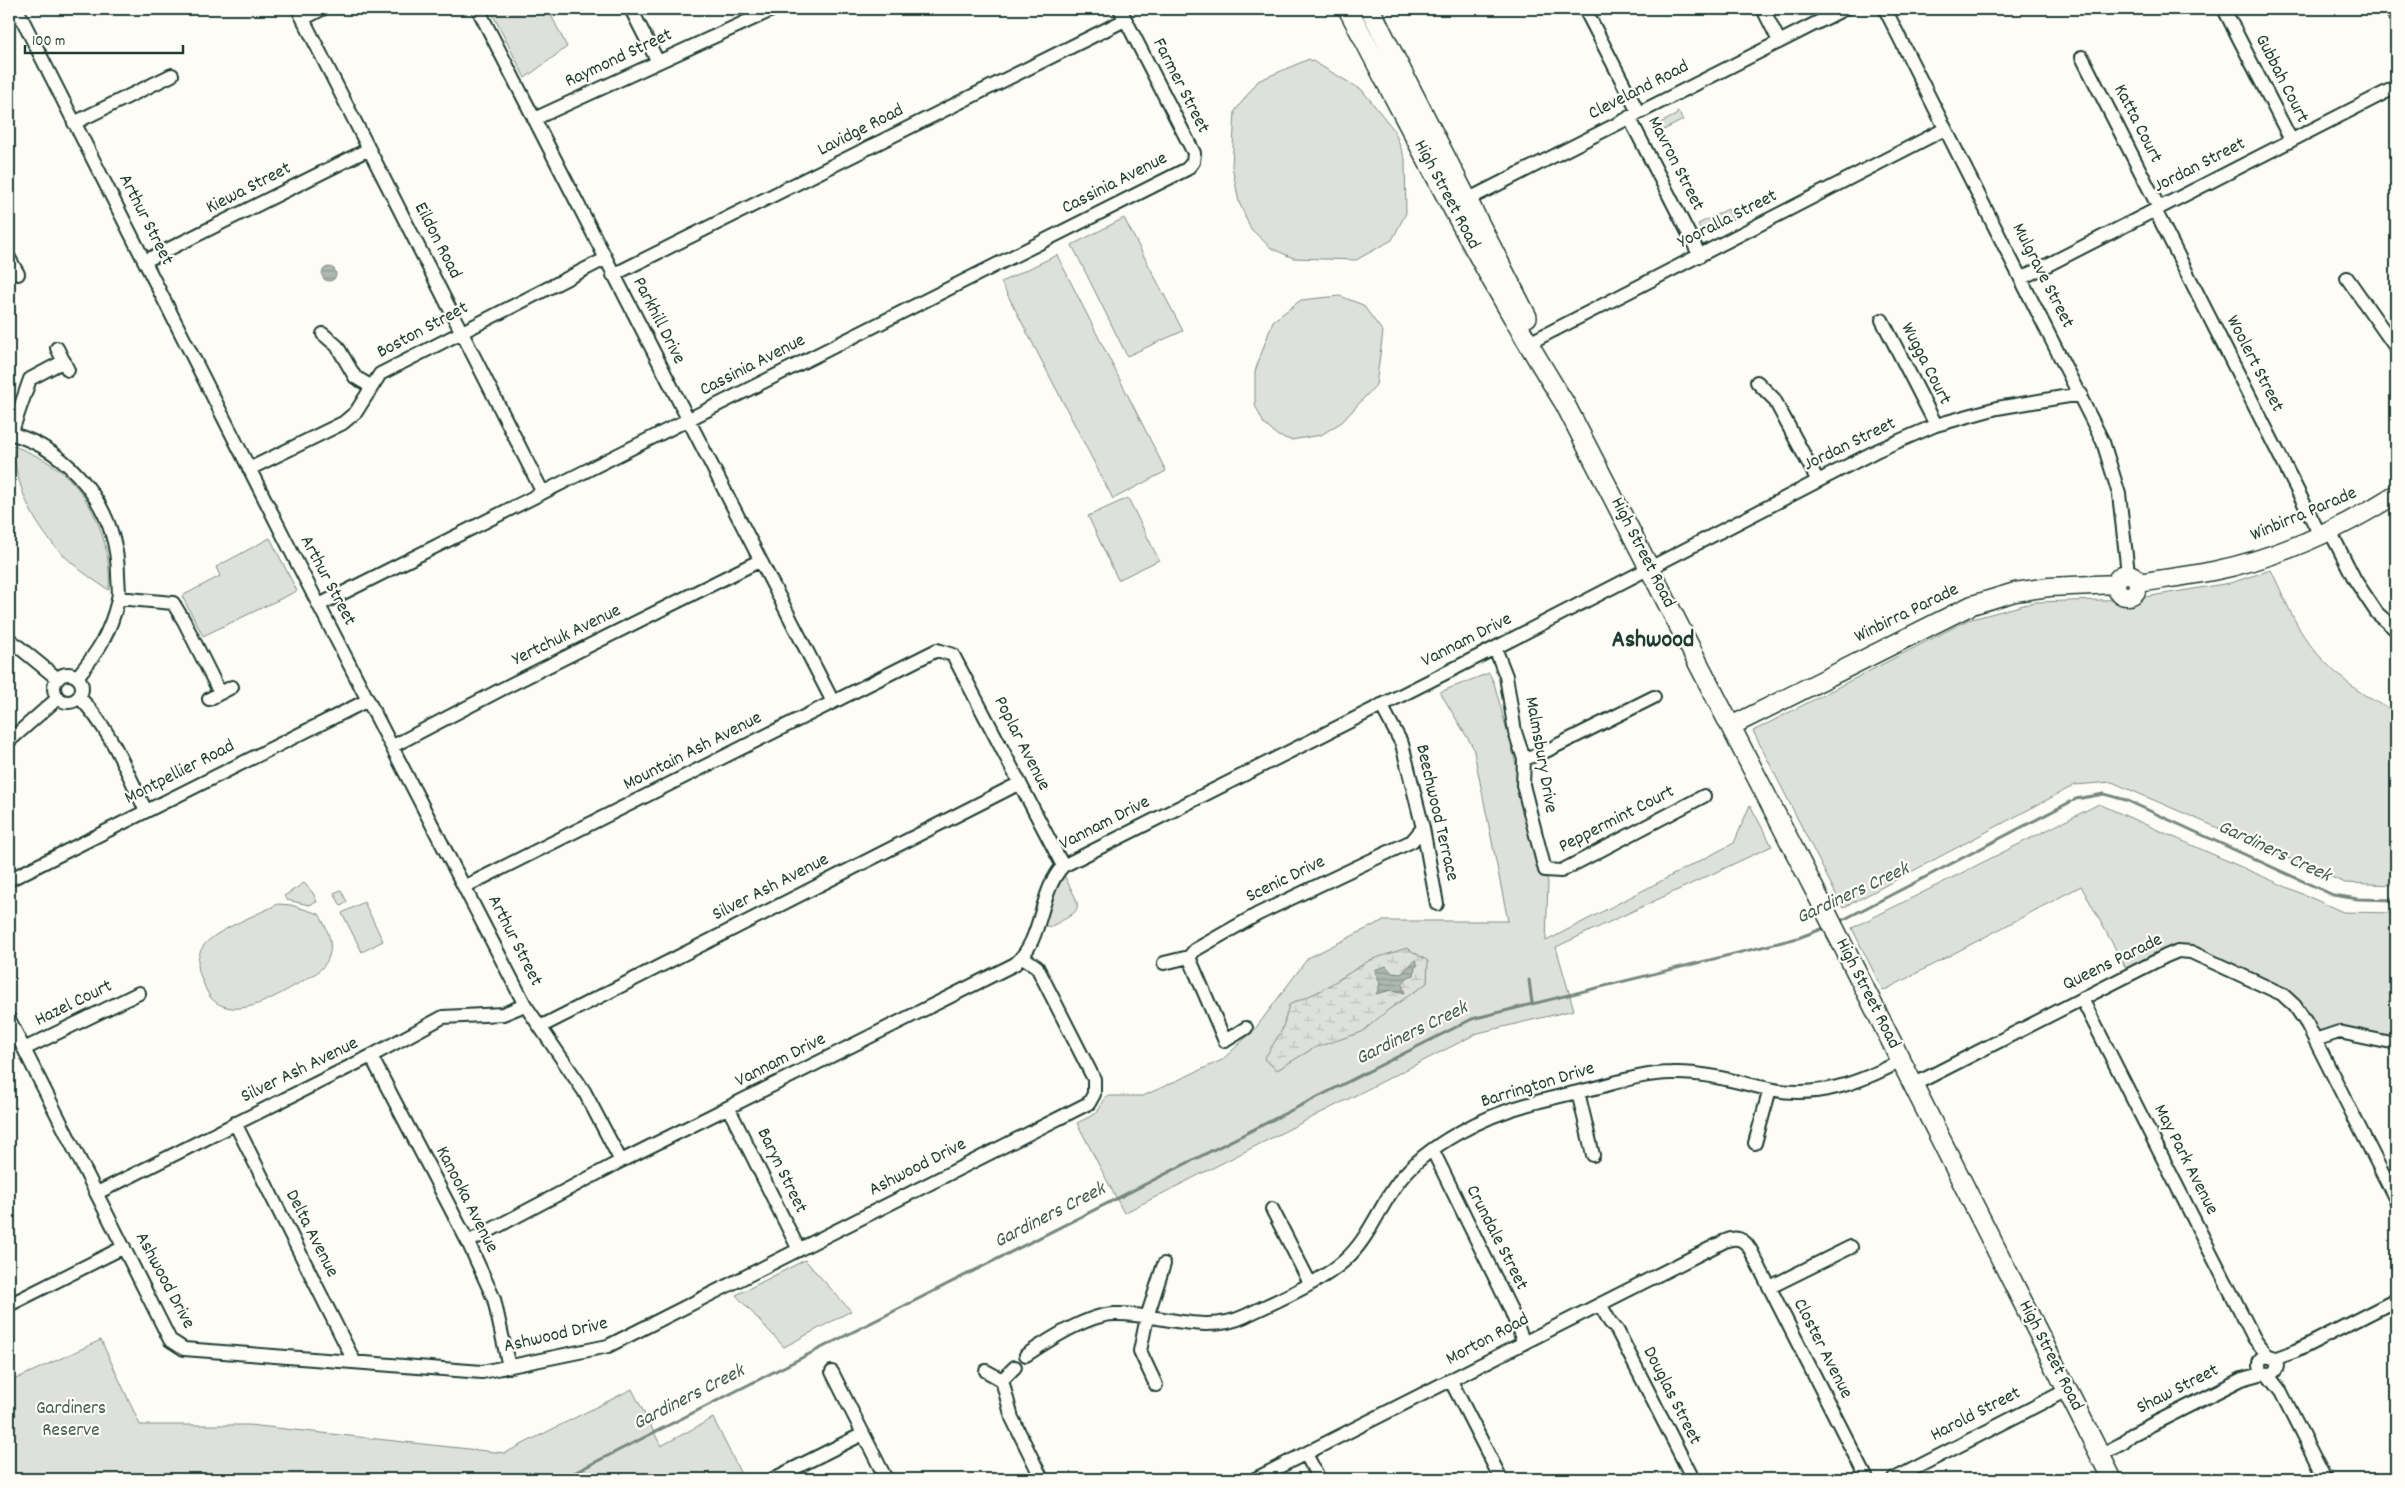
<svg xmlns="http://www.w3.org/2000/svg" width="2405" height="1488" font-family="Dekko,sans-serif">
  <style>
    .green { fill: #dde0db; stroke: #7e8e88 }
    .wetland { fill: url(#wetland-marsh); stroke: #7e8e88 }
    .water { fill: url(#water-rules); stroke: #75877f }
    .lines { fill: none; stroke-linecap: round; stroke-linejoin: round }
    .stream { stroke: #75877f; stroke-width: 3 }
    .street-casing { stroke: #1f3d34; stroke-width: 16 }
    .secondary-casing { stroke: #1f3d34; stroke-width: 21 }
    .primary-casing { stroke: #1f3d34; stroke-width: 22 }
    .street { stroke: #fdfcf7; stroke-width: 12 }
    .secondary { stroke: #fdfcf7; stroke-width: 18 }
    .primary { stroke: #fdfcf7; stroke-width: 19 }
    .labels { text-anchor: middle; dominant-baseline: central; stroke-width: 4.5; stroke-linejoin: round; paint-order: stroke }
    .street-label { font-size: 19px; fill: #1f3d34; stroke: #fdfcf7 }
    .park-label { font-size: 19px; fill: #455e55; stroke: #fdfcf7 }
    .water-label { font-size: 20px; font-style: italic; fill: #435c53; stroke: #fdfcf7 }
    .district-label { font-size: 24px; font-weight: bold; fill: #1f3d34; stroke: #fdfcf7 }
  </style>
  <defs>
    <pattern id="wetland-marsh" width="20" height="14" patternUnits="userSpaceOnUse" patternTransform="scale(1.25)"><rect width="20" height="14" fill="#dde0db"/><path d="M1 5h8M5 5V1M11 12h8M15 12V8" fill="none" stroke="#bdc1bd"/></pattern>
    <pattern id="water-rules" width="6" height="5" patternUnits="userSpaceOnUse" patternTransform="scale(1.25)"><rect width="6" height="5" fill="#aeb8b1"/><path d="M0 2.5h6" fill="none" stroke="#8d9791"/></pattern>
  </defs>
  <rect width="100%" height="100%" fill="#fdfcf7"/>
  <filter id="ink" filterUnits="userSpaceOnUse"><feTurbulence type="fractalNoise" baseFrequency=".02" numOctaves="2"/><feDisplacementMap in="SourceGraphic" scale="10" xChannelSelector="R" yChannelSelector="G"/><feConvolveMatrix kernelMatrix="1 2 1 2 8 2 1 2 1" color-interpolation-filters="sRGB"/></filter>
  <g filter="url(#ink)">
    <path class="green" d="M490,9H548L567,47L525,78Z
      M1309,59L1362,90L1394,130L1405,159L1406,213L1392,240L1356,260L1293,258L1271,248L1251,229L1239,202L1232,166L1235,111L1258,81Z
      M1678,111L1683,120L1654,135L1652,127L1676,115Z
      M1728,209L1733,219L1703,233L1698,224Z
      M1124,218L1183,331L1127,356L1072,245Z
      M1057,255L1166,471L1113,499L1001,282Z
      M1340,296L1363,305L1383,332L1376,385L1342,422L1321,435L1291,440L1278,436L1264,424L1255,405V371L1273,321L1301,300Z
      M9,370L16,384L9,403Z
      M12,445C29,452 48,460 63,473C95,501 112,548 109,590C52,555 20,513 12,445Z
      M1128,498L1159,560L1118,580L1088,516Z
      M270,538L297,591L203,636L182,596L220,576L216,567Z
      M2271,570C2281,590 2289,611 2300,630C2319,662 2361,699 2396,711V885L2345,883L2112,782L2075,785L1843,908L1753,731L1968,620L2035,602L2133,599L2230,583Z
      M1489,673L1494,683L1548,882L1546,941L1734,843L1750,805L1772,846L1556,947L1574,1010L1478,1033L1124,1213L1077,1123L1097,1113L1106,1096H1143L1222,1060L1255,1029L1308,958L1382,921H1508L1473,747L1440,692Z
      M2099,804L2343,912L2396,913V1039L2321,1031C2313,1026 2302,1005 2292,995L2198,949L2127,970L2081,886L1883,991L1852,928Z
      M1064,875C1082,911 1086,908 1050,927L1043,925L1057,883Z
      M304,883L313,893L317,902L309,905L287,900L284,896Z
      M341,890L347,902L341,906L334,893Z
      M364,902L383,941L362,952L342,913Z
      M278,904L291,905L319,914C333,938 338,959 312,976C286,989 238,1026 211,998C206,992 204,984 201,977C196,966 197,951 207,942C221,928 259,914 278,904Z
      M805,1260L851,1311L784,1347L736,1295Z
      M101,1340L140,1425H249L505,1453L632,1389L661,1446L713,1418L741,1474L738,1479H9V1382Z"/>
    <path class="wetland" d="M1407,948L1428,961L1427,983L1388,1010L1362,1032L1314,1048L1277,1070L1264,1059L1282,1030L1289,1005L1322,990L1370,960Z"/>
    <path class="water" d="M322 274a7 7 0 1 1 14 0a7 7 0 1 1-14 0Z
      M1415,960L1418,965L1415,967L1414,975L1408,977L1402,984L1405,993L1392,990L1376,994C1384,980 1377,982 1375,970L1386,966L1392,973L1401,974Z"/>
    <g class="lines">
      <path class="stream" d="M1837,923L2076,799L2104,794L2126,800L2333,895L2358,899L2396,900
        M1529,980L1532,1003
        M562,1479L1472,1019L1798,938L1827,927"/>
      <defs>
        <path id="street" d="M17,9L293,555L525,1005L584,1091L621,1161
          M298,9L542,491
          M478,9L833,702
          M631,9L658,62
          M1585,9L1638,112
          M1763,9L1779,41
          M1885,9L2103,442L2119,494L2128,573
          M2224,9L2291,140
          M303,19L322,9
          M2082,57L2159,208
          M1629,117L1700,256
          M534,119L774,9
          M74,123L172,75
          M1461,203L1844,9
          M2155,210L2320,535
          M9,258L18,274
          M145,261L369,149
          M613,275L1125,20
          M2022,278L2396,87
          M2347,278L2396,348
          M1882,320L1936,425
          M323,334L337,346L355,377L372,387
          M1527,344L1945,129
          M57,348L68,370
          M1757,382L1774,399L1818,481
          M9,433C72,450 117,510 118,574C118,582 120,592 118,600C110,633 98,652 77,677
          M11,434L30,379L64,361
          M249,469L343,423L356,412L380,374L605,259
          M2330,531L2355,580L2377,613L2396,630
          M118,598L173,603L184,621L220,693
          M319,605L1187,169L1193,162L1194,153L1120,9
          M9,639L58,679
          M1495,648L1506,676L1515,732L1524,759L1523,785L1545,870L1561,871L1704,796
          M54 688a14 14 0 1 1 28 0a14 14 0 1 1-28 0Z
          M79,697C110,728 127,772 146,811
          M209,699L232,687
          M1381,705L1402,744L1423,828L1437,904
          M9,741L58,698
          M393,746L502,689L759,561
          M1524,759L1544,752L1654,697
          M9,880L368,700
          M466,886L937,650L953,655L1063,866
          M1189,957L1225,1041L1246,1028
          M1164,963L1189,957L1195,950L1258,914L1412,841L1423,828
          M2082,999L2254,1338L2269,1357
          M9,1019L170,1340L184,1349L482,1372L608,1346L1089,1103L1094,1094V1079L1037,967L1023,957
          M540,1027L1020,783
          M2315,1040L2339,1032L2396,1044
          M24,1049L139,993
          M371,1056L468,1242L494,1299L509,1367
          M1913,1085L2166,956L2178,951L2191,952L2282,994L2295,1006L2307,1024L2396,1200
          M1578,1092L1593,1155
          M729,1109L799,1250
          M235,1123L354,1361
          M1755,1143L1770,1089
          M1433,1151L1510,1308L1524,1343
          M97,1193L371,1056L443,1017L503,1014L525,1005
          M1272,1209L1310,1283
          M468,1242L621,1161L1015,964C1044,939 1038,893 1063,866L1495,648L1878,450L1936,425L1997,408L2081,394
          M1770,1287L1851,1247
          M1600,1304L1610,1322L1617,1330L1693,1479
          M9,1305L124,1247
          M1026,1355C1049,1340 1087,1315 1114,1314C1157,1312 1204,1336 1245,1316C1276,1301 1318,1284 1344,1261C1369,1239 1379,1207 1399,1181C1428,1144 1484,1116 1529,1104C1551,1098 1573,1093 1595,1088C1621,1081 1646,1073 1672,1073C1706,1072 1736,1082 1769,1089C1817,1099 1859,1083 1901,1061
          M2259 1365a9 9 0 1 1 18 0a9 9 0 1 1-18 0Z
          M2274,1359L2296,1351L2396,1300
          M986,1371L1002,1380L1012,1418L1042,1479
          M832,1372L886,1479
          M2267,1374L2281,1392L2325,1479
          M1002,1380L1015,1367
          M1451,1381L1501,1479
          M1156,1385L1140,1351L1147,1317L1164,1264
          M1306,1454L1319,1479
          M2100,1455L2123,1443L2131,1435L2242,1379L2264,1373
          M773,1479L863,1434
          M1255,1479L1725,1241C1736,1236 1744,1239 1750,1249L1867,1479
          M1894,1479L2067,1390"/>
        <path id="secondary" d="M2394,9L2396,13
          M2116 585a11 11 0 1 1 22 0a11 11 0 1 1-22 0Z
          M2138,583C2163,579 2188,576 2213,571C2278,558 2341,529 2396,494
          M1731,726L1972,605L2015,592L2049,587L2116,584"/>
        <path id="primary" d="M1348,9C1418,142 1485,276 1565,404L1826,912L2112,1479
          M1370,9L1527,317"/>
      </defs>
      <use href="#street" class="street-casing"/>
      <use href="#secondary" class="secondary-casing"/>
      <use href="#primary" class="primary-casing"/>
      <use href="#street" class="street"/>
      <use href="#secondary" class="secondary"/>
      <use href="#primary" class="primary"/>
    </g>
  </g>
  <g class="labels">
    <g class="street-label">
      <text transform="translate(619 59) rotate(-25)">Raymond Street</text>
      <text transform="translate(2281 79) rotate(63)">Gubbah Court</text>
      <text transform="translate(1180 86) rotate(63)">Farmer Street</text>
      <text transform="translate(1639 91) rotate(-27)">Cleveland Road</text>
      <text transform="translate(2137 124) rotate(63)">Katta Court</text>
      <text transform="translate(861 131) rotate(-27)">Lavidge Road</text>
      <text transform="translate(1675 164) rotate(63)">Mavron Street</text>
      <text transform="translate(2200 166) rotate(-27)">Jordan Street</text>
      <text transform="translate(1115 184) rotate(-27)">Cassinia Avenue</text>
      <text transform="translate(249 189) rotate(-27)">Kiewa Street</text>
      <text transform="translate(1446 195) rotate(62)">High Street Road</text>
      <text transform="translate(145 220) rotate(63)">Arthur Street</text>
      <text transform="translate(1728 220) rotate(-27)">Yooralla Street</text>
      <text transform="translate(437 241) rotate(63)">Eildon Road</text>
      <text transform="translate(2042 276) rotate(63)">Mulgrave Street</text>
      <text transform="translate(658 321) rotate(63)">Parkhill Drive</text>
      <text transform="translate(423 331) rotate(-28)">Boston Street</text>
      <text transform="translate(1925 364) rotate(63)">Wugga Court</text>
      <text transform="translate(2254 364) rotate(63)">Woolert Street</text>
      <text transform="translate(753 366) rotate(-27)">Cassinia Avenue</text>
      <text transform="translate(1850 445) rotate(-26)">Jordan Street</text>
      <text transform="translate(2304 515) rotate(-23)">Winbirra Parade</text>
      <text transform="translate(1642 553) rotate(63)">High Street Road</text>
      <text transform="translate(327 581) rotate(62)">Arthur Street</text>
      <text transform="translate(1907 614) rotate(-26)">Winbirra Parade</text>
      <text transform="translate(567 636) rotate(-26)">Yertchuk Avenue</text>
      <text transform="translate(1467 641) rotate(-27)">Vannam Drive</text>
      <text transform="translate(1021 744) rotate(63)">Poplar Avenue</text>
      <text transform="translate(693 752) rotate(-27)">Mountain Ash Avenue</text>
      <text transform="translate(1540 755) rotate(80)">Malmsbury Drive</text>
      <text transform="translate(180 773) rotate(-27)">Montpellier Road</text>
      <text transform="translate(1436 813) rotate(77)">Beechwood Terrace</text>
      <text transform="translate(1617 820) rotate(-27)">Peppermint Court</text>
      <text transform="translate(1105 824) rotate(-27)">Vannam Drive</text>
      <text transform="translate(1286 880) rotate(-26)">Scenic Drive</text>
      <text transform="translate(771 888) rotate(-27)">Silver Ash Avenue</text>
      <text transform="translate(514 941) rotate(63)">Arthur Street</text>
      <text transform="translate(2113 963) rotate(-26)">Queens Parade</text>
      <text transform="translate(1867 994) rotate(63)">High Street Road</text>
      <text transform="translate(74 1004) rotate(-26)">Hazel Court</text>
      <text transform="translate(781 1061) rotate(-27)">Vannam Drive</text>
      <text transform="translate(300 1071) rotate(-26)">Silver Ash Avenue</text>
      <text transform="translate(1538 1086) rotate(-17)">Barrington Drive</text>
      <text transform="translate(2185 1160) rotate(63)">May Park Avenue</text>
      <text transform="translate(918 1168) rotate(-27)">Ashwood Drive</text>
      <text transform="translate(781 1171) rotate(64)">Baryn Street</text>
      <text transform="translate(466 1200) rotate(63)">Kanooka Avenue</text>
      <text transform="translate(311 1234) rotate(63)">Delta Avenue</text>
      <text transform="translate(1496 1238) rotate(63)">Crundale Street</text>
      <text transform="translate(164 1281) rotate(62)">Ashwood Drive</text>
      <text transform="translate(556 1336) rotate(-13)">Ashwood Drive</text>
      <text transform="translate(1488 1340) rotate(-28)">Morton Road</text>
      <text transform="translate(1822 1349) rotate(63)">Closter Avenue</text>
      <text transform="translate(2050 1356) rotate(63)">High Street Road</text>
      <text transform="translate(2178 1390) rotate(-27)">Shaw Street</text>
      <text transform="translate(1671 1396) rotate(63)">Douglas Street</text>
      <text transform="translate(1976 1415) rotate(-27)">Harold Street</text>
    </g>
    <g class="park-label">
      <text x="71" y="1409">Gardiners<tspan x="71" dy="22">Reserve</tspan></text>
    </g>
    <g class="water-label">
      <text transform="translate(2274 852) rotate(25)">Gardiners Creek</text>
      <text transform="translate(1853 894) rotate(-25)">Gardiners Creek</text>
      <text transform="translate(1412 1034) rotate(-26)">Gardiners Creek</text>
      <text transform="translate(1050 1216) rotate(-27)">Gardiners Creek</text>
      <text transform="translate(689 1398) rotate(-27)">Gardiners Creek</text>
    </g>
    <g class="district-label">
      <text x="1653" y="641">Ashwood</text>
    </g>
  </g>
  <rect width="2405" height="1488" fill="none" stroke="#fdfcf7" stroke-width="30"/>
  <rect x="15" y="15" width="2375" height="1458" fill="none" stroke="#1f3d34" stroke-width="2" filter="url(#ink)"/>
  <path d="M25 45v8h158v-8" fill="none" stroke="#1f3d34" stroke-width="2.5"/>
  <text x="32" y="45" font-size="15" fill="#1f3d34" stroke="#fdfcf7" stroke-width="4" paint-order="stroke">100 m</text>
</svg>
